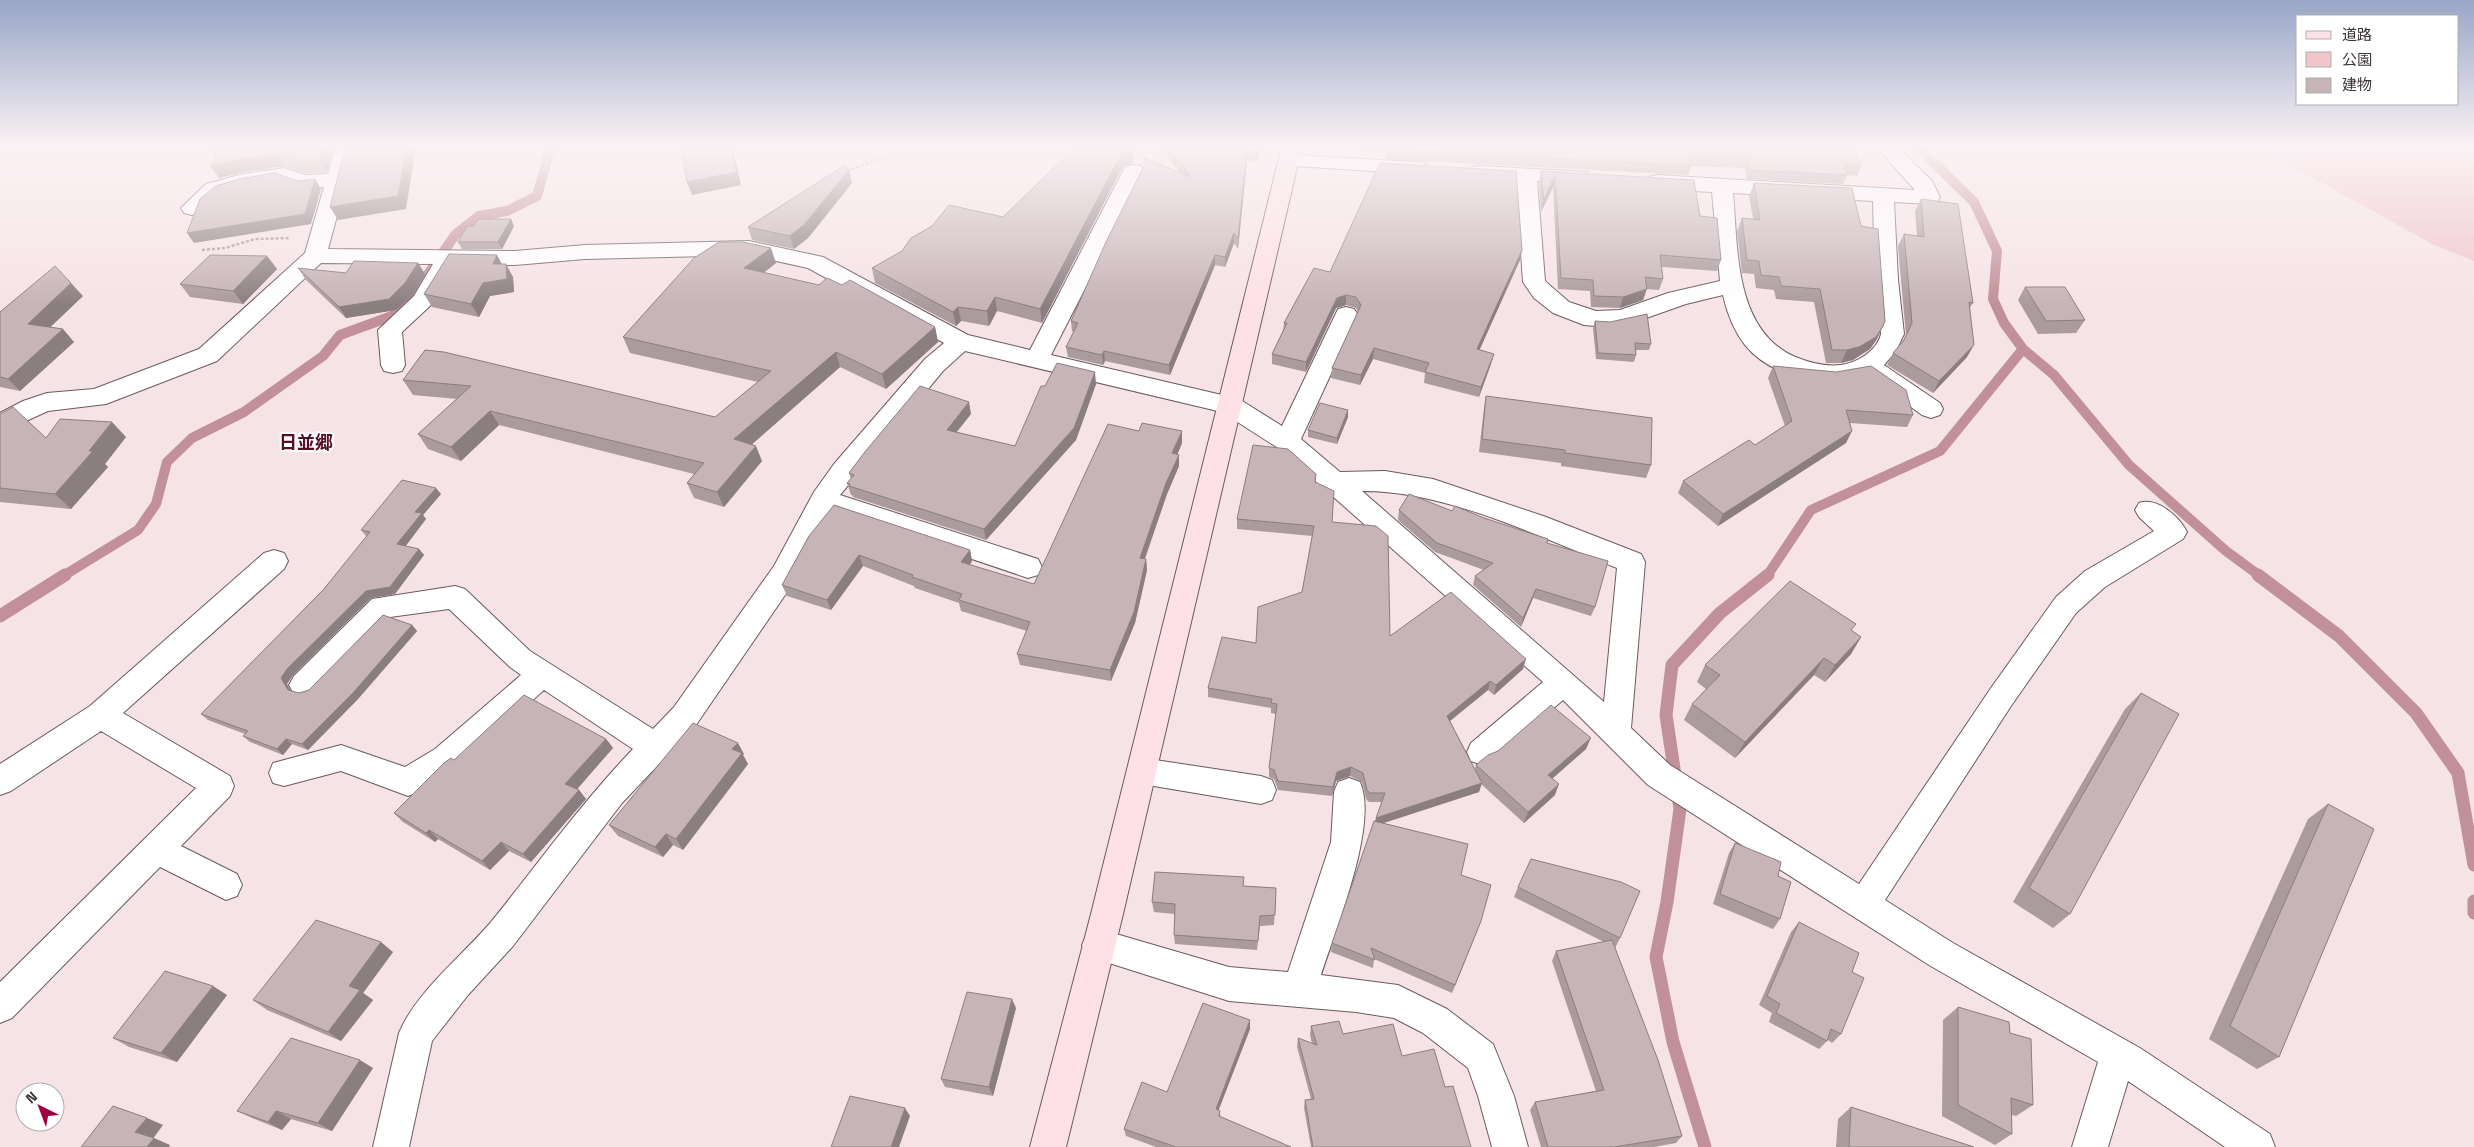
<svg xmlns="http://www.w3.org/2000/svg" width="2474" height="1147" font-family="'Space Grotesk','Noto Sans JP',sans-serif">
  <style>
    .green { fill: #f0c5cc }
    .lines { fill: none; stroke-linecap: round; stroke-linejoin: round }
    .stream-far1 { stroke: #c19098; stroke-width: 10 }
    .stream { stroke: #c19098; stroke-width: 13 }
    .street-casing { stroke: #6a5b5d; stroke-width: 2 }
    .secondary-casing { stroke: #6a5b5d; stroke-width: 2 }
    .path { stroke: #a89a9c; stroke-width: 2.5; stroke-dasharray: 3 2; stroke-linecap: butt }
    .street { fill: #fff; fill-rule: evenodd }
    .secondary { fill: #fee1e7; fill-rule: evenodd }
    .wall { fill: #aa9b9d }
    .shaded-wall { fill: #8b7e80 }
    .building { fill: #c6b4b7; stroke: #8b7e80 }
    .labels { text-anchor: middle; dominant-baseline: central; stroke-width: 4; stroke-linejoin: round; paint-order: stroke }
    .quarter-label { font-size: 18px; font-weight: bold; fill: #530f24; stroke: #fff }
  </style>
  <rect width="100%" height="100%" fill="#f6e3e6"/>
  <path class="green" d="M2256,146H2474V261L2434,245Z"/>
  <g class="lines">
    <path class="stream-far1" d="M1917,146L1974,202L1997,251L1993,299L2004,323L2023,349L2054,375L2129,465L2226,551L2260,576
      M63,576L138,530L156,504L167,462L192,438L244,412L323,356L340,335L392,316L413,296L455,235L479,216L507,211L537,196L549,153L558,146
      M1767,576L1811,510L1940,451L2023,349"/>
    <path class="stream" d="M2258,575L2339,636L2416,713L2458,773L2474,865
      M0,616L65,575
      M2474,901V913
      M1705,1147L1673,1042L1656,957L1667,902L1680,809L1666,715L1672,665L1720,613L1768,575"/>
    <defs>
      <path id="street" d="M336,146H356L328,249L515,251L585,245L749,241L823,257L968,335L1030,350L1123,171L1127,166L1134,165L1141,166L1145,171L1051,355L1239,399L1282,426L1338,309L1346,307L1354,309L1358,315L1301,439L1340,472L1385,471L1433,479L1546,517L1641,554L1645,562L1631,728L1670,765L1859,884L1991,688L2056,597L2085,571L2154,531L2139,517L2135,510L2139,503C2157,497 2179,516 2187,532L2183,539L2105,587L2076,613L2011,706L1885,900L1953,943L2140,1048L2270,1134L2275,1147H2225L2128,1081L2108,1147H2072L2098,1062L1929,965L1648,785L1563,700L1493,761L1482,765L1471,761L1467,752L1471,743L1543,682L1278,448L1222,412L965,351L943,371L840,495L1038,559L1042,567L1038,575L1028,578L830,511L794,582L696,725L622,803L513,946L468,995L432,1041L409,1147H373L399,1033C416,992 462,956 491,922C538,864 581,803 633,749L544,690C505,724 456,778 408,796L341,771L284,786L273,783L269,773L273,763L341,745L405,767L435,749L521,675L510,667L449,609L390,617L314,694L304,697L294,694L289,685L294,676L372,599L455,586L465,589L530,651L653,729L674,707L774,566L814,492L834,464L925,359L944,343L808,268L749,255L585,259L515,265H456L430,306L402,332L405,365L402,371L393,373L384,371L381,365L378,330L414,296L433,264L321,263L217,361L106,404L48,411L0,433V413L23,401L47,393L94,389L199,349L305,253L324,187L304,189L282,181L245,187L222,194L200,213L192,215L184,213L181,208L206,184L243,174L284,168L306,175L328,174ZM1362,491C1443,490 1541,537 1617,568L1604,702Z
        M1875,146H1896L1932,181L1940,197L1937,202L1929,204L1894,202L1898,280L1904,334L1896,351L1884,365L1940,403L1943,409L1940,415L1931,418L1922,415L1867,375C1828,390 1772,378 1745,345C1734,331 1727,313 1723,295L1686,304L1635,322L1608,327L1584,325L1553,313L1534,298L1523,282L1516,180L1472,177L1468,172L1472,167L1479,166L1587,172L1590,177L1587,182L1579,183L1537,181L1545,281L1569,302L1596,311L1620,310L1668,293L1720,281L1712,192L1657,189L1649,187L1646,182L1649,177L1657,175L1915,190ZM1733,193L1873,201L1875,280L1881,334C1877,351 1857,363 1841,365C1825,367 1807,362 1793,356C1734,328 1738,248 1733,193Z
        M1288,155L1417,162L1424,163L1428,168L1424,173L1417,174L1281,165L1278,161L1281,157Z
        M274,550L284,553L288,561L284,569L123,713L230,776L234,786L230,796L181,846L237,874L242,885L237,896L226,900L160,867L12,1018L0,1023V982L196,788L101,731L11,791L0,795V764L90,706L264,553Z
        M1142,758L1261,776L1272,780L1276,790L1272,800L1261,804L1142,784L1131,780L1127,771L1131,762Z
        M1349,778L1360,782C1379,824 1335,931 1321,975L1398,985L1447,1009L1493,1044L1514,1096L1528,1147H1492L1478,1096L1468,1068L1423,1033L1394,1018L1356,1012L1229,1001L1087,956L1082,945L1087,934L1099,929L1229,967L1288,972L1331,842L1334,792L1338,782Z"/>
      <path id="secondary" d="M1282,146H1302L1123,914L1066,1147H1030L1091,914Z"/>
    </defs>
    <use href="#street" class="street-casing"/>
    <use href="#secondary" class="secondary-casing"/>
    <path class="path" d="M847,171L912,146
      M202,250L225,248L255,239L290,238"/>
    <use href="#street" class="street"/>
    <use href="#secondary" class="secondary"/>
  </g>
  <path class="wall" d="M208,146H332V147L333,149L327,172L306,173L284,166L243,172L219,178L215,156Z
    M1160,146H1261L1257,162L1247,160L1238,249L1234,243L1225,267L1215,265L1170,375L1105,361L1103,365L1068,357L1066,347L1074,332L1072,331L1071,321L1145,165L1144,158L1180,173Z
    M1323,146H1854L1861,166L1857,176L1847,175L1843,184L1747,179L1745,168L1691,166L1688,175L1386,159L1387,153L1323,147Z
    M1132,149L1133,163L1126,165L1121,170L1042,323L997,311L989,326L961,321L956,326L875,283L872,268L1003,217Z
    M1541,171L1700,216L1721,260L1717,271L1662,267L1663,279L1659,290L1646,289L1643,300L1620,308L1591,307L1590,291L1558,289L1553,187L1541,212L1539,183Z
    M852,183L808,238L794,249L752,240L748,227Z
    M1754,183L1877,339L1870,349L1853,360L1841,363H1826L1814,302L1776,299L1774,290L1756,288L1754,274L1742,273L1737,231L1742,218L1753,219L1749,196Z
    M1921,199L1973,303L1970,307L1967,357L1933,393L1887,365L1893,353L1903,341L1906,335L1898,246L1904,234L1917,236L1915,211Z
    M474,226H514L502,249H462L458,242Z
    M1522,250L1520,260L1479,350L1491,364L1479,397L1424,383L1425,373L1373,359L1360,385L1331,378L1332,368L1358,312L1356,308L1346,305L1336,308L1306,372L1272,364V354L1283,331L1284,323L1330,272Z
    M267,256L277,269L243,304L190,297L180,284Z
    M418,263L425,274L413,295L396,310L346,318L306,280L298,268L346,273Z
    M776,263L763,273L935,327L938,342L886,389L840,367L752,444L762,461L724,507L694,498L687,483L694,474L499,425L461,461L428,449L418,434L457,399L413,395L403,380L425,350L715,417L758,382L630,353L623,337Z
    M502,264L513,277L514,292L490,296L479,317L432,307L424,294Z
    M2025,287L2085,320L2076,333L2038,334L2018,300Z
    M83,296L50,327L74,342L20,391L0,387V312Z
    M1595,321L1651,344L1649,350H1636V355L1634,362L1596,359L1593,328Z
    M1773,366L1913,415L1907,427L1850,423L1846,443L1718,526L1678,493L1683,481L1755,445L1785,426L1768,378Z
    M1096,384L1076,440L986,540L853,497L852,495H851L847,483L851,479L849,473L971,414L957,432L1015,446L1045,386Z
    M1486,396L1651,465L1646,478L1561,466V463L1479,452L1484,408Z
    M0,414L46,438L126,437L105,464L108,467L71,509L0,502Z
    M1348,417L1337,444L1308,437V430Z
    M1182,443L1177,455H1179V466L1167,494L1145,559H1146L1147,570L1135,623L1111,681L1020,665L1017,654L1027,631L961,611L959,603L915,588L914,586L863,566L831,610L787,596L782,585L809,536L970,550L972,561L970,565L1034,584Z
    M1316,474V483L1332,522L1390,636L1523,669L1494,695L1488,690L1450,721L1475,769L1476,765L1586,749L1552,778L1555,795L1524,823L1481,784L1479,792L1384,823L1461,875L1481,921L1452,993L1374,959L1373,968L1331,952L1332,943L1382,802H1369L1366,799L1362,782L1350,776L1336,781L1332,796L1278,790L1274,779L1269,777V768L1276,714L1271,713V708L1208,697V688L1256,643L1302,592L1312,536L1237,529V519Z
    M441,494L423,515L426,519L405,546L419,549L424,555L395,594L371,598L293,675L287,684L291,691L299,693L309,690L412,625L417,631L358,699L308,750L292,744L283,755L250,742L243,736L245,734L208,720L201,714L323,590L367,537L361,530Z
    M1399,510L1452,511L1484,518L1547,543L1595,607L1591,616L1533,598L1521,627L1473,585L1475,576L1484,570L1435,552L1398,520Z
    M1852,631L1861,637L1851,654L1825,682L1814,675L1735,758L1684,720L1692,704L1706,689L1697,682L1705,665Z
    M2141,693L2070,914L2053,928L2013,902L2125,709Z
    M606,739L613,748L576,789L579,790L586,799L531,862L509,851L490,870L438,839L435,842L403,822L394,813L454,760Z
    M744,754L743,755L748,764L683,850L673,845L663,857L618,836L609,825Z
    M2328,804L2279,1057L2257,1069L2209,1039L2308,819Z
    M1735,843L1778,876L1780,919L1773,929L1713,904L1729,853Z
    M1244,886L1276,888L1274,925L1260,926L1257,950L1175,944L1174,935L1175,914L1154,912L1152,902Z
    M1518,887L1620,938L1615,948L1682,1136L1676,1143L1654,1147H1541L1530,1110L1535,1102L1596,1091L1552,961L1556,951L1604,942L1514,897Z
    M1799,922L1852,972L1841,1034L1832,1043L1828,1040L1819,1049L1769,1022L1772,1013L1759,1005L1791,932Z
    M393,952L363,993L373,1000L341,1041L267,1010L253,1000Z
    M227,995L177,1062L129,1047L113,1038Z
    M1958,1007L2010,1033L2033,1105L2016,1116L2012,1115V1134L1995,1145L1942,1116L1943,1020Z
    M1016,1008L993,1096L945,1087L941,1079Z
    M1250,1020V1029L1218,1110L1221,1117L1291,1147H1156L1126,1136L1124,1129Z
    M1311,1026L1343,1034L1402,1056L1445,1087L1471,1147H1311L1304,1108L1305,1100L1311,1099L1297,1047L1298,1038L1312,1044L1310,1035Z
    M373,1068L332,1131L291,1119L282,1130L252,1118L237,1111Z
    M1851,1107L1974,1147H1836L1838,1119Z"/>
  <path class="shaded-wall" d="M208,146H221L216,157Z
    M324,146H332V147L333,149L327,172L319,160Z
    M407,146H416L406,209L338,220L330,207Z
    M731,146H732L734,153L741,185L692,195L687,182Z
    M1259,146H1261L1257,162V152Z
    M1132,149L1133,163L1126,165L1121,170L1042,323L1040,309L1120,156L1124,150Z
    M1247,150V160L1238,249V239Z
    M276,154L284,166L243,172L219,178L211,167L234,160Z
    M849,170L852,183L808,238L794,249L790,236Z
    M1555,175L1553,187L1541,212L1544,200Z
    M315,179L321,189L311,224L194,243L187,233Z
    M511,219L514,226L502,249L498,242Z
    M1234,233V243L1225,267V257Z
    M771,248L776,263L749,284L744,268Z
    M1522,250L1520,260L1475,360L1477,349Z
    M497,255L504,268L493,264Z
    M1215,255V265L1170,375L1169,365Z
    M267,256L277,269L243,304L233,291Z
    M418,263L425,274L413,295L396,310L346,318L339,307Z
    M506,264L513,277L514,292L490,296L479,317L471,304L483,283Z
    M71,283L83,296L40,337L28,324Z
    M1647,289L1643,300L1620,308L1623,297Z
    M1346,295V305L1336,308L1306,372V362L1337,298Z
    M995,297L997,311L989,326L987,311Z
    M958,307L961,321L956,326L953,312Z
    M1883,326L1877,339L1870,349L1853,360L1841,363L1847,350Z
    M935,327L938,342L886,389L882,374Z
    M63,329L74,342L20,391L8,379Z
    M1974,345L1967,357L1933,393L1939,381Z
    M1374,348L1373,359L1360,385L1361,375Z
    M1104,351L1105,361L1103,365L1102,355Z
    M836,352L840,367L741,454L734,439Z
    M1494,354L1491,364L1479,397L1481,387Z
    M1095,372L1096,384L1076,440L986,540L984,529Z
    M969,402L971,414L949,441L947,430Z
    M1348,410V417L1337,444V438Z
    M490,411L499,425L461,461L451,447Z
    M112,422L126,437L105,464L108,467L71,509L55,494Z
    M1182,431V443L1173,465L1172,453Z
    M1852,431L1846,443L1718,526L1723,514Z
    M756,446L762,461L724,507L717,492Z
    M1179,455V466L1167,494L1141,569L1140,558L1166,483Z
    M436,488L441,494L423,515L426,519L402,551L397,544L415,512Z
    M419,549L424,555L395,594L371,598L293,675L287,684L293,696L288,690L281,678L287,669L366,591Z
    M970,550L972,561L964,573L961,562Z
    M859,555L863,566L831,610L827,600Z
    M1146,559L1147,570L1135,623L1111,681L1110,670Z
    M1536,589L1533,598L1521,627L1523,618Z
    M412,625L417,631L358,699L308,750L302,744Z
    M1861,637L1851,654L1825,682L1835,665Z
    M1824,658L1814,675L1735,758L1745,742Z
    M1526,659L1523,669L1494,695L1496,685Z
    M1490,681L1488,690L1445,725L1447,716Z
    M1591,738L1586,749L1544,786L1548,775Z
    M286,739L292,744L283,755L277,749Z
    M606,739L613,748L573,794L565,784Z
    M738,743L744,754L743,755L748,764L683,850L676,839L732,749Z
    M1351,767L1350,776L1336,781L1332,796L1333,787L1337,772Z
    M1482,783L1479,792L1374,826L1376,818Z
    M1559,784L1555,795L1524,823L1528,812Z
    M579,790L586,799L531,862L523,854Z
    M429,830L438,839L435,842L426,833Z
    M666,834L673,845L663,857L655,847Z
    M501,842L509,851L490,870L482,861Z
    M1481,921L1478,929L1452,993L1455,985Z
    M381,942L393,952L363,993L373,1000L341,1041L328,1032L349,986Z
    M213,986L227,995L177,1062L161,1053Z
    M1012,999L1016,1008L993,1096L989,1087Z
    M1250,1020V1029L1216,1117V1109Z
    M360,1060L373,1068L332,1131L318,1123Z
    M905,1108L910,1116L899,1147H891Z
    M276,1111L291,1119L282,1130L268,1122Z
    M147,1118L163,1125L152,1140L135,1132Z
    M154,1138L170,1145L169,1147H147Z"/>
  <path class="building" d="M219,146H324L319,160L299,161L276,154L234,160L211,167Z
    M346,146H407L398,196L330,207Z
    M699,146H731L737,172L687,182L681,149Z
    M1079,146H1125L1132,149L1124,150L1120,156L1040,309L995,297L987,311L958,307L953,312L872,268L902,251L911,238L932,226L949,205L1003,217L1066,156Z
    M1167,146H1259L1257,152L1247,150L1238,239L1234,233L1225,257L1215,255L1169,365L1104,351L1102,355L1066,347L1078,323L1071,321L1106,242L1146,162L1144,158L1191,177Z
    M1389,146H1854L1861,166H1845L1847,175L1750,170L1748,158L1689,156L1691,166L1387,149Z
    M1380,163L1516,171L1522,250L1477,349L1494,354L1481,387L1425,372L1429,363L1374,348L1361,375L1332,368L1361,305L1356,297L1346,295L1337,298L1306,362L1272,354L1287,323H1284L1314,268L1330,272Z
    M845,165L849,170L804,225L790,236L748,227Z
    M1541,171L1694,180L1700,216L1717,218L1721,260L1660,255L1663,279L1645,277L1647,289L1623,297L1594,296L1593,280L1561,278L1555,175L1544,200Z
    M275,173L297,181L315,179L305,214L187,233L200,199L216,186L239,179Z
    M1754,183L1852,188L1861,226L1878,229L1885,321L1883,326L1876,337L1859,347L1847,350H1832L1820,289L1781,286L1779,277L1761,275L1759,261L1747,260L1742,218L1760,220Z
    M1921,199L1958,204L1973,303L1969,302L1974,345L1939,381L1893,353L1904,340L1912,323L1904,234L1924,237Z
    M478,219H511L498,242H458L467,226H474Z
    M719,242H743L771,248L744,268L819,285L827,278L842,285L850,280L935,327L882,374L836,352L734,439L756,446L717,492L687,483L704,463L490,411L451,447L418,434L471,386L403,380L425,350L444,352L715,417L771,371L623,337L694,258Z
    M449,254L497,255L493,264H506L507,279L483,283L471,304L424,294Z
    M210,255L267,256L233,291L180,284Z
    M354,261L418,263L405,283L389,299L339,307L298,268L346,273Z
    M55,266L71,283L28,324L63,329L8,379L0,377V312Z
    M2025,287H2065L2085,320L2046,321Z
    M1647,314L1651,344L1635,343L1636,355L1598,353L1595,321L1610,322Z
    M1057,363L1095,372L1074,428L984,529L849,486L850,484L847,483L854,475L849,473L864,453L920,386L969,402L947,430L1015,446L1041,386H1045Z
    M1773,366L1836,372L1871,366L1906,390L1913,415L1846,410L1852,431L1723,514L1683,481L1749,440L1755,445L1792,421Z
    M1486,396L1652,418L1651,465L1565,453V450L1482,439Z
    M1320,403L1348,410L1337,438L1308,430Z
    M13,407L46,438L60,419L112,422L89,451H93L55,494L0,488V414Z
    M1142,423L1182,431L1172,453L1179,455L1166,483L1140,558L1146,559L1134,612L1110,670L1017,654L1030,622L959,600L962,594L912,577L913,575L859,555L827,600L782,585L809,536L834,505L970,550L961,562L1034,584L1108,424L1139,431Z
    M1253,445L1288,449L1316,474L1315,482L1334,491L1332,522L1376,526L1388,536L1390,636L1451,592L1526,659L1496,685L1490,681L1447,716L1482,783L1376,818L1385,793H1370L1367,790L1363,773L1351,767L1337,772L1333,787L1278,781L1274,770L1269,768L1277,704L1271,703L1272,699L1208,688L1222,637L1256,643L1258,607L1302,592L1314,526L1237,519Z
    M402,480L436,488L415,512L422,513L397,544L419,549L390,587L366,591L287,669L281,678L288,690L299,693L309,690L383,615L412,625L353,693L302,744L286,739L277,749L243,736L248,731L201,714L323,590L370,532L361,530Z
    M1409,494L1452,511L1455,506L1484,518L1548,539L1547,543L1608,561L1595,607L1536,589L1523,618L1475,576L1493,563L1437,543L1399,510Z
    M1790,581L1856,624L1851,630L1861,637L1835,665L1824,658L1745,742L1692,704L1720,675L1705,665Z
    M2141,693L2179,714L2070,914L2029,888Z
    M524,695L606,739L565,784L579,790L523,854L501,842L482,861L429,830L426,833L394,813L444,763L451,758L454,760Z
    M1551,705L1591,738L1548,775L1559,784L1528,812L1476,765L1488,755L1498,751Z
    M693,723L738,743L732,749L742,753L676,839L666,834L655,847L609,825Z
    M2328,804L2374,829L2279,1057L2230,1026Z
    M1374,821L1468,844L1461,875L1491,885L1481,921L1455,985L1371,948L1375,960L1332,943Z
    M1735,843L1781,862L1778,876L1791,882L1780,919L1720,894Z
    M1531,859L1621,882L1640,891L1620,938L1518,887Z
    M1155,872L1244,877L1243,886L1276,888L1275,915L1260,916L1258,941L1174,935L1175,904L1152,902Z
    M316,920L381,942L349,986L360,990L328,1032L253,1000Z
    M1799,922L1859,953L1852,972L1864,978L1841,1034L1831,1029L1827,1041L1776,1013L1780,1004L1767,996Z
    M1612,940L1658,1060L1682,1136L1614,1147H1548L1535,1102L1604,1090L1556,951Z
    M165,971L213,986L161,1053L113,1038Z
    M967,992L1012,999L989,1087L941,1079Z
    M1203,1003L1250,1020L1216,1109L1220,1111L1219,1116L1291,1147H1176L1124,1129L1142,1082L1167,1092Z
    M1958,1007L2009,1022L2010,1033L2031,1039L2033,1105L2011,1098L2012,1134L1958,1105Z
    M1339,1021L1343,1034L1393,1024L1402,1056L1434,1049L1445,1087L1453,1086L1471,1147H1313L1305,1100L1314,1099L1298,1038L1317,1045L1311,1026Z
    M291,1038L360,1060L318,1123L276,1111L268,1122L237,1111Z
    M850,1096L905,1108L891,1147H831Z
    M113,1106L147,1118L135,1132L154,1138L147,1147H81Z
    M1851,1107L1974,1147H1849Z"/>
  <linearGradient id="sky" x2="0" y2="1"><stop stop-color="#98a6c8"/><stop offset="0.48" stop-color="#fbf2f4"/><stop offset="1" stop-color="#fbf2f4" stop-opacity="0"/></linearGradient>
  <rect width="2474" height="306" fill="url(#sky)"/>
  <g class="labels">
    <g class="quarter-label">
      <text x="306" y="442">日並郷</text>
    </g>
  </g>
  <rect x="2296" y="15" width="162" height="90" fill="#ffffff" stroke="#b1aeae"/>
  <rect x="2306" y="31" width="25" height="8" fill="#fee1e7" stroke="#b1aeae"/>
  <text x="2342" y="40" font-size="15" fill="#3b3435">道路</text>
  <rect x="2306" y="52" width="25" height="15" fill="#f0c5cc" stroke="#b1aeae"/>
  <text x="2342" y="65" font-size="15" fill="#3b3435">公園</text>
  <rect x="2306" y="78" width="25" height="15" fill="#c6b4b7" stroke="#b1aeae"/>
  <text x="2342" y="90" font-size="15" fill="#3b3435">建物</text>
  <g transform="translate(40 1107) rotate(318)"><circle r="24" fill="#ffffff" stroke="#b1aeae"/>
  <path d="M0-4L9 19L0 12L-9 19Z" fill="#9f0143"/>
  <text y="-8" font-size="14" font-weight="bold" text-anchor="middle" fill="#3b3435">N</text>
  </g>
</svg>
